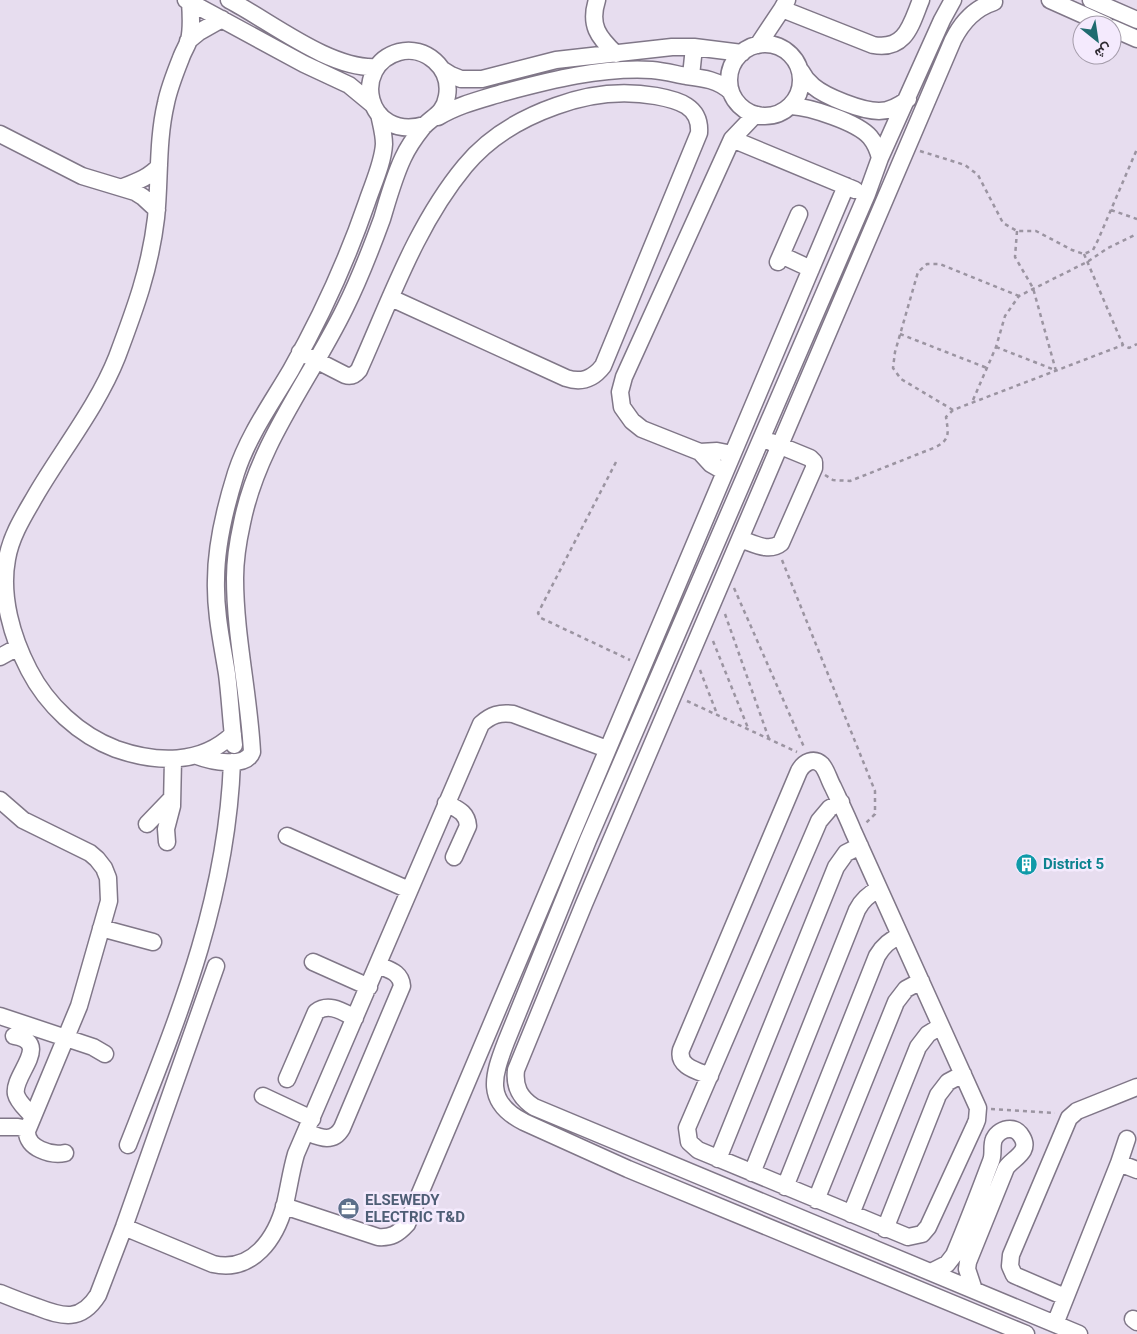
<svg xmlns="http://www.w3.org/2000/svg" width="1137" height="1334" font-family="Roboto,Vazirmatn,sans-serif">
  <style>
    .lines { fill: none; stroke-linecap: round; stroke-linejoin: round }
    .minor-casing { stroke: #807788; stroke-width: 19 }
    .path { stroke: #9b94a1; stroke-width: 2.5; stroke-dasharray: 4 4; stroke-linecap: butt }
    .minor { stroke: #fff; stroke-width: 16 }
    .labels { text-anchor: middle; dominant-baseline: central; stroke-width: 5; stroke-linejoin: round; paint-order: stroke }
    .culture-label { font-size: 15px; font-weight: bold; fill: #0d838f; stroke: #f4eafd; text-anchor: start }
    .service-label { font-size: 15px; font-weight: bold; fill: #4e5e75; stroke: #f4eafd; text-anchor: start }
  </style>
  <rect width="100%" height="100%" fill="#e7ddef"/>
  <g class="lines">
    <defs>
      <path id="minor" d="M186,0L304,64L349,85L372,104
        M229,0C270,21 330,70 377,67
        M597,0C589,25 598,37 616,54
        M787,0L782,9L873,45C906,51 911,24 921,0
        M953,0L942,20L880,158L867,194L588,840L506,1042C493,1076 484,1102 524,1122L628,1169L1026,1334
        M1050,0L1106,25
        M1091,0L1137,20
        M190,2C191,15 192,28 189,40C187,46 183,52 181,58C175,73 169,88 166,103C157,141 160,180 156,218C150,269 135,309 117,357C98,405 63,449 37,493C25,514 11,535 7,559C0,596 12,637 29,670C47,705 79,735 116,749C156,763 201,765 233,734
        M994,2C975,8 962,22 953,40L584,904L516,1070C514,1087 520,1098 534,1107L1079,1334
        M1112,28L1137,39
        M188,41L199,32L222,19
        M729 80a36 36 0 1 1 72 0a36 36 0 1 1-72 0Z
        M758,45L782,9
        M443,70L451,75L461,79H482L556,60L672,47H694L742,53
        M801,71C804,77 808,82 813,86C826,97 862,111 879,111C890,111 899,106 908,99
        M691,76L694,47
        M791,106C810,107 857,122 870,137C875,143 878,150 880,158
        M438,117C458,105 479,100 502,93C551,80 601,67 652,70C664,71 675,74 686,76C703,78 719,80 731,92
        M0,134L82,176L135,192L143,197L157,210
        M732,139L855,190
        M123,187C136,182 150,177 159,166
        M781,255L811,269
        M778,262L799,214
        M300,352L345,375C351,377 355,375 359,370C390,301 416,225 465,166C488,138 522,118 556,106C588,94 622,90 656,96C678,100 701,106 699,133L603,366C593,379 581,383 566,378L391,298
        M700,452L711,464L725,472
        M732,454L717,451L700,452L642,429L632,421L622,407L620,392L624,377L732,139L753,117L758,115
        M740,539C753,543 769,553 781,543L814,468V462L810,458L771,442
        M0,657L18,647
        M234,745C231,721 230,697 227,674C222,643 215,612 216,580C216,544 225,508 236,473C248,436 271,404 291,370C321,317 347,260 367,202C373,184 383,163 384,144C384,134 381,124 379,114
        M197,756C210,761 246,769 252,752C249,694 235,636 235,578C235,560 238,541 242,523C258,443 310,380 345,308C359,280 371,249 382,219C388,199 394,177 403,158C408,147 415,137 423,127C433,116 444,114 447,96C452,68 425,45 399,52C351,65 365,142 425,125
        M0,800L23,820L90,853L97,859L104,868L108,878L109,901L79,1006L27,1131C26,1148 51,1156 65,1153
        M446,803C457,809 467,812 468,826L454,857
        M147,824L172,798
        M287,836L409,890
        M167,842L166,829L172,806L173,759
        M101,928L153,942
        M313,962L369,987
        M0,1016L93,1047L105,1054
        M14,1036C53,1043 12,1075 16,1094C18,1103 28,1110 33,1117
        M710,1076C698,1071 677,1067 681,1050L799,771C804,762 814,757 822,765C827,771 829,780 833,787C840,802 847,816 853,831L978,1108L977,1120L975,1125L928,1227L922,1234L908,1237L698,1150L689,1142L687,1128L819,821L830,808L841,802
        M287,1079L316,1012C329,1002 343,1012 355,1018
        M263,1096L312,1119
        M0,1127H18L28,1129
        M306,1132C319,1137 333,1144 342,1128L402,986C401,972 389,970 378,965
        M128,1145C178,1018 227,901 232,762
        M718,1159L836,867L846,853L860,846
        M1119,1163L1137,1170
        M752,1173L857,910C862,900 869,894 879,889
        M785,1187L877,956C883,946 889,940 900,936
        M816,1200L896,1002L906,989L921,981
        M284,1206L378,1237C391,1238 398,1234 407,1224L846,186
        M851,1214L918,1047L928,1034L941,1026
        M124,1227L213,1264C253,1273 276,1238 285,1204C289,1187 291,1171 296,1154L481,724C491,715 500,712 513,714L607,749
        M885,1229L938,1095L948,1082L963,1074
        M931,1272L947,1264L954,1255C967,1224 979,1193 991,1161C994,1154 991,1146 994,1139C997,1133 1003,1129 1010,1129C1015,1129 1019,1132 1022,1137C1031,1152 1013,1158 1006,1168L968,1262L967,1269L974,1290
        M0,1293C12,1298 25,1303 37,1307C63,1317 81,1322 98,1295L124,1227L216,966
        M1065,1297L1014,1275L1010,1266L1011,1255L1069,1118L1077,1111L1137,1087
        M1133,1319L1137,1322
        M1055,1324L1119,1163L1127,1139"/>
    </defs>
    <use href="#minor" class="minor-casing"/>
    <path class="path" d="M920,151L965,165L978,175L1003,223L1017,231H1036L1072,250L1084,254L1093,250L1098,240L1137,149
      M1111,210L1137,219
      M1017,231L1015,257L1033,288L1056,371
      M1084,254L1123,345L1129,348L1137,344
      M900,334L987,368
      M996,347L1055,370
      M973,400L996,347L1005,316L1019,296L1087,262L1108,248L1137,234
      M953,410L901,379L893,368L895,352L918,272L927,264H940L1019,296
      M616,462L538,613L541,618L630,660
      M825,475L833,480L850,481L936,447C951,439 948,432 946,417L953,410L1123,345
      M782,560L875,791V814L865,824
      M734,588L804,747
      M725,614L769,739
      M713,641L748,728
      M700,670L717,714
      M687,701L797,752
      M991,1109L1055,1113"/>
    <use href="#minor" class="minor"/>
  </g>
  <defs>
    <symbol id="building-disc" viewBox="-11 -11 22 22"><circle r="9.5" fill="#0f9aa8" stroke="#f4eafd"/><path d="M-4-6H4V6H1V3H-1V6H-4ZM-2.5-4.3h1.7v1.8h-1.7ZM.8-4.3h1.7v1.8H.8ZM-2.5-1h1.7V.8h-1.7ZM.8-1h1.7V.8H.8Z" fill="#fff"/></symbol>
    <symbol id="office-disc" viewBox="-11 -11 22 22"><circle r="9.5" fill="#5c6f8a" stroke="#f4eafd"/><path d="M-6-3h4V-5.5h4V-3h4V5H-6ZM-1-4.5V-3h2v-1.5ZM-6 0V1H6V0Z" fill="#fff"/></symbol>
  </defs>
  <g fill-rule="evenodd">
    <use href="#building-disc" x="1014" y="852" width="25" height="25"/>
    <use href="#office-disc" x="336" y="1196" width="25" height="25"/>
  </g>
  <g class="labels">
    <g class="culture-label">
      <text x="1043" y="864">District 5</text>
    </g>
    <g class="service-label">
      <text x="365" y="1200">ELSEWEDY<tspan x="365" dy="17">ELECTRIC T&amp;D</tspan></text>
    </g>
  </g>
  <g transform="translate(1097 40) rotate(150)"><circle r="24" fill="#f4eafd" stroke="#a59dab"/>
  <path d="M0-4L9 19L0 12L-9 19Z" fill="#1f6b6f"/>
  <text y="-8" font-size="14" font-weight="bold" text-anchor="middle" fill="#2e2a31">ش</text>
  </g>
</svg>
